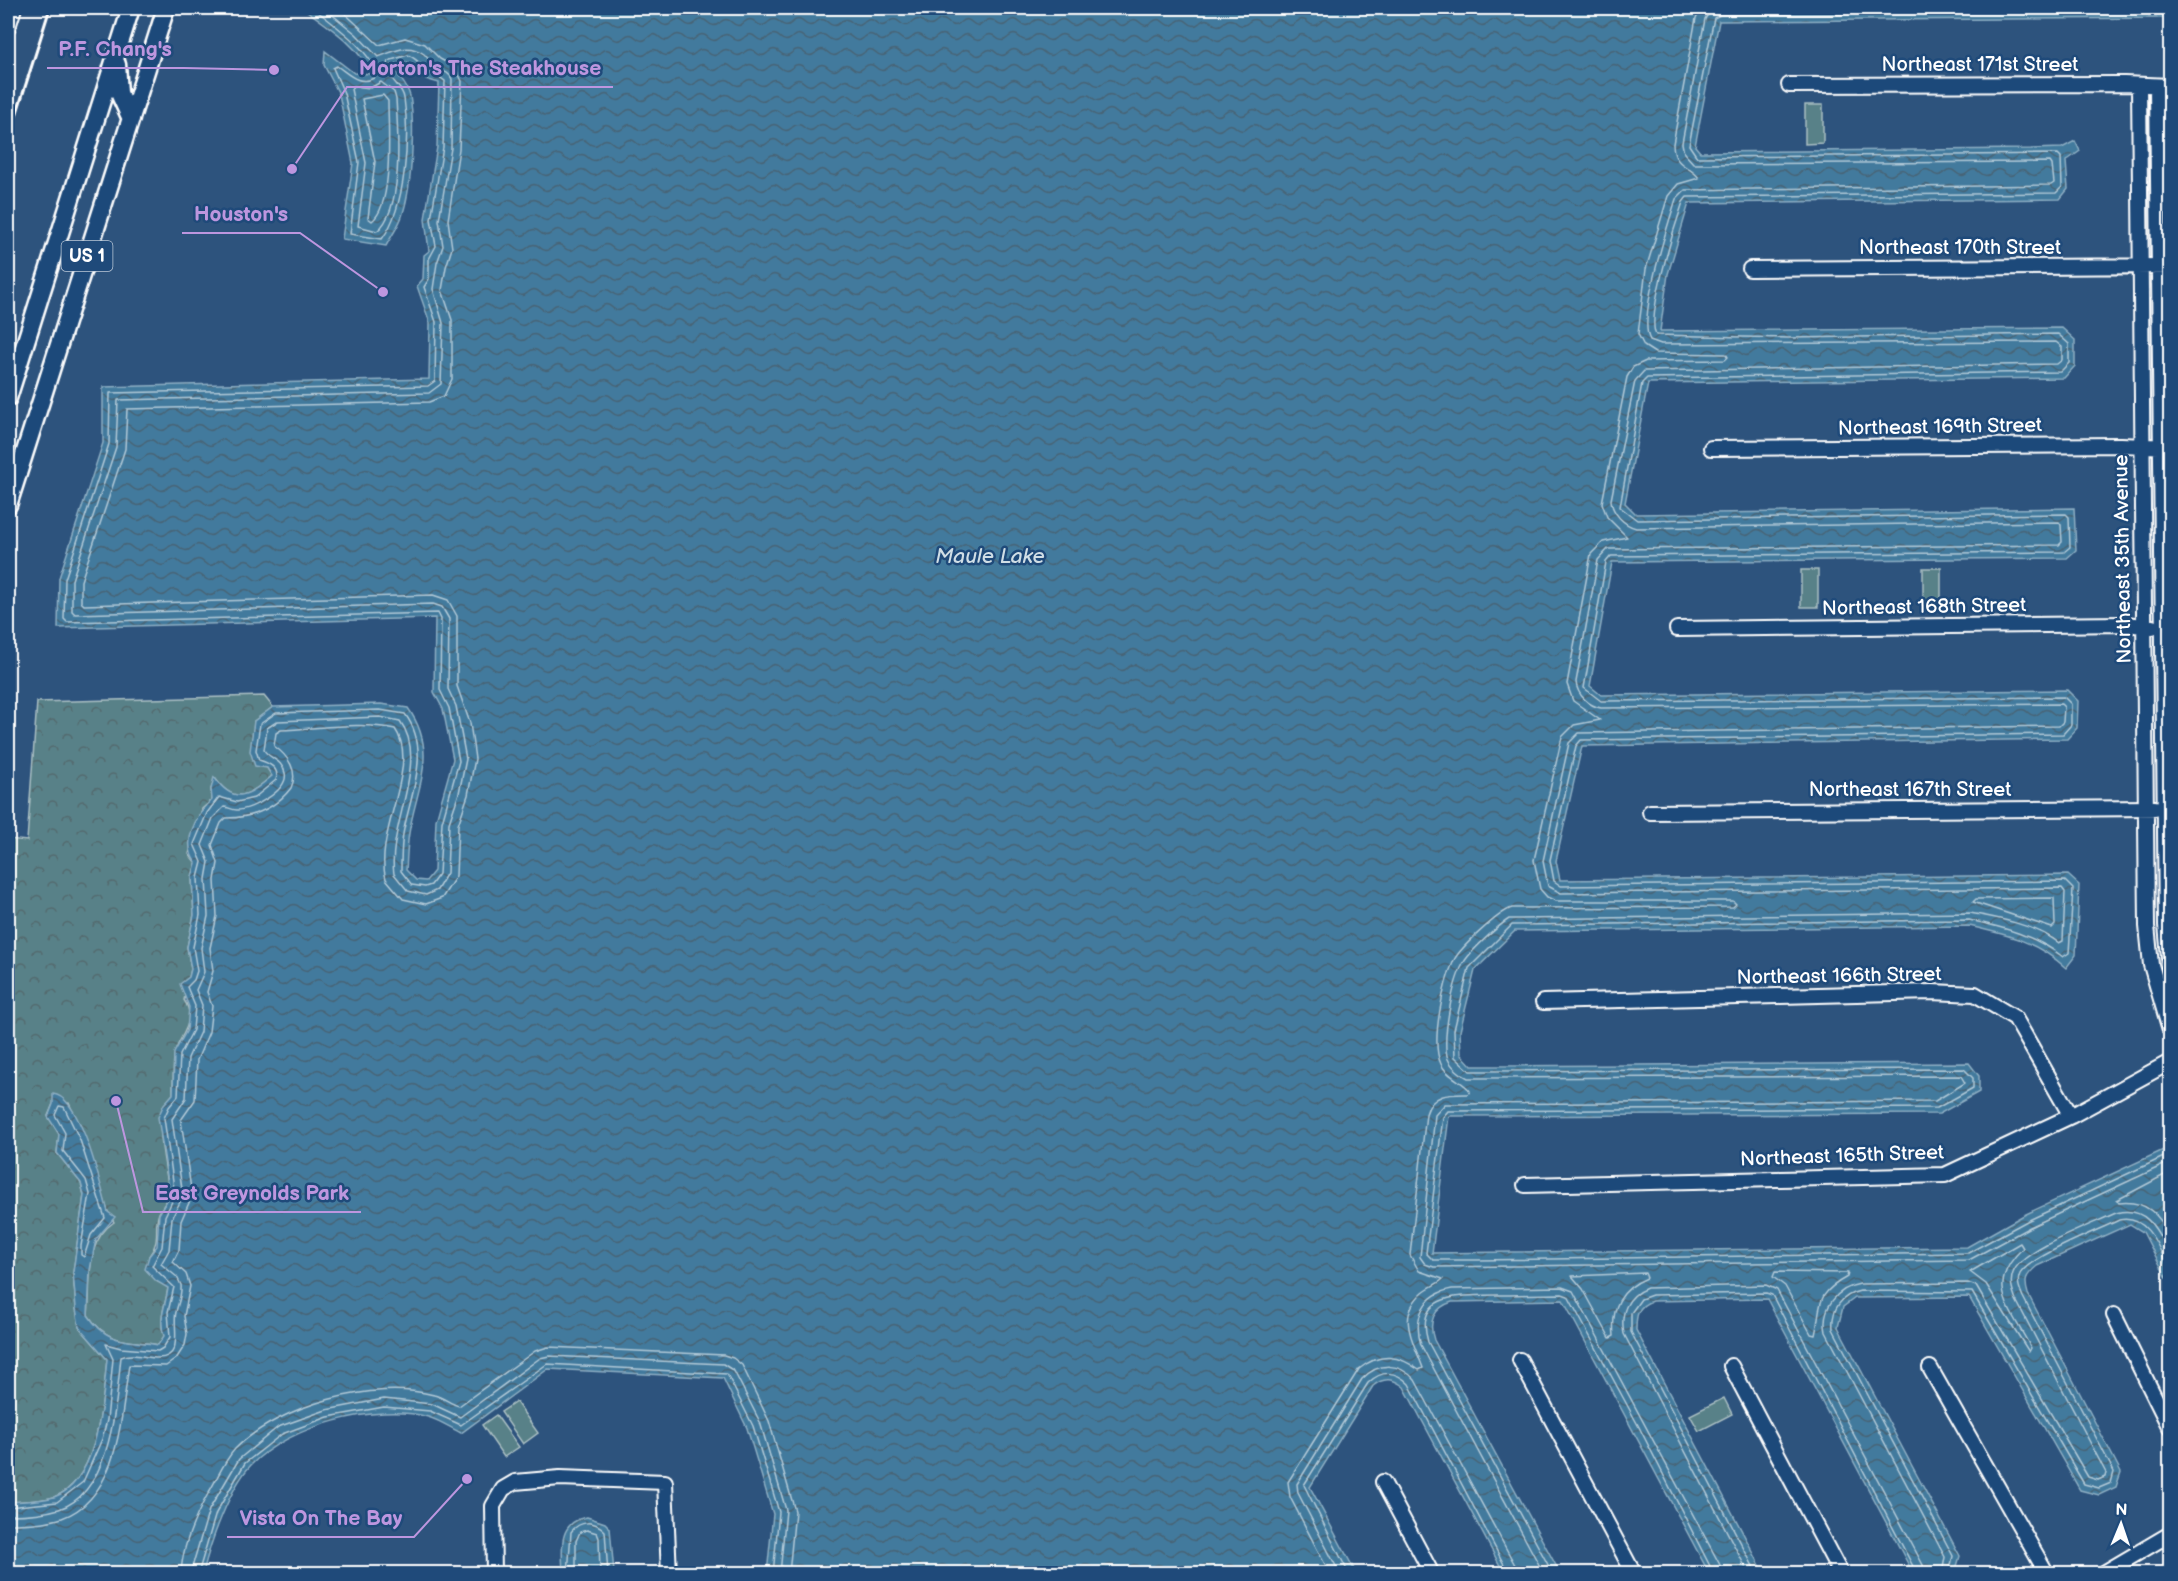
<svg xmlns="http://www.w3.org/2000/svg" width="2178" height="1581" font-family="'Balsamiq Sans',sans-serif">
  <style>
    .grass { fill: #588188; stroke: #acc0c4; stroke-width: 1.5 }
    .park { fill: url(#park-crowns); stroke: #acc0c4; stroke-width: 1.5 }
    .water { fill: url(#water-waves); stroke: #8eafc4; stroke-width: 1.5 }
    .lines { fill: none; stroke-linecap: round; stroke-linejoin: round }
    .shore { stroke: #b3cad8; stroke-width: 1.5 }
    .minor-casing { stroke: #fff; stroke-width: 18 }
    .major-casing { stroke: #fff; stroke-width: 21 }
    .minor { stroke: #1f4a7a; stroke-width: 14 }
    .major { stroke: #1f4a7a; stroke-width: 16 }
    .rail { stroke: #fff; stroke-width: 3 }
    .labels { text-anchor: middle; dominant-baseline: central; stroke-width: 5; stroke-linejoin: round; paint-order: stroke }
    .shield { fill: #1f4a7a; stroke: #bcc9d7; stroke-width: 1.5 }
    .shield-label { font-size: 18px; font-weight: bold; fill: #fff }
    .street-label { font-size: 20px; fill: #fff; stroke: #1f4a7a }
    .water-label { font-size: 21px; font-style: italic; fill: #d0dee6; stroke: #1f4a7a }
    .leader { fill: none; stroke: #bd96df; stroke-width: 2 }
    .callout-dot { fill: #bd96df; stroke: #1f4a7a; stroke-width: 2 }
    .callout-label { font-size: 21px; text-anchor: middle; font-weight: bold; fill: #bd96df; stroke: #1f4a7a; stroke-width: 5; stroke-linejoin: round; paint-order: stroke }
  </style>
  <defs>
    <pattern id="park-crowns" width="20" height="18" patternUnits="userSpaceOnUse" patternTransform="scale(1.5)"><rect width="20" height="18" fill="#588188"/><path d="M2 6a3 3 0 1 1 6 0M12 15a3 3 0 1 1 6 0" fill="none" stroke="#53696d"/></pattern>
    <pattern id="water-waves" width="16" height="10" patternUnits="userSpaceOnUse" patternTransform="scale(1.5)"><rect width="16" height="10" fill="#427a9d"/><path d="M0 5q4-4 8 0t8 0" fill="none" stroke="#476374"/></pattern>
  </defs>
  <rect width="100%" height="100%" fill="#2d537d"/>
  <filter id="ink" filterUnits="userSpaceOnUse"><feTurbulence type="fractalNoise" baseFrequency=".0167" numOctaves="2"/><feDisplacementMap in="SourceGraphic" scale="12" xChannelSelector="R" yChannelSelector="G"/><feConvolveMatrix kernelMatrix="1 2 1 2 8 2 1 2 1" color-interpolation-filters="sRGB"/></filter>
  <g filter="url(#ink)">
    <path class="grass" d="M1805,105H1823V143L1805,144Z
      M1923,568H1941V606H1923Z
      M1801,570H1818V607H1801Z
      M1724,1398L1732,1414L1699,1431L1690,1415Z
      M516,1402L538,1433L523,1444L501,1412Z
      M496,1415L519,1447L504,1457L482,1425Z"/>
    <path class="park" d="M264,696L273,707L254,721L267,768L272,776C249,795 235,807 215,778L211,789L212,800L202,809L189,854L196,863L192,877L194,915L187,947L191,969L184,1000C199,1022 177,1037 174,1056C173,1069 173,1082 173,1094C150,1118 166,1162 169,1192C170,1199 162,1206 159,1213C153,1229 162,1239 149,1256L156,1281L168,1287C166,1305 158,1318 164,1336L159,1345C127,1339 109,1346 88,1315C92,1282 83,1243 114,1222L108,1212L85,1138L69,1103L53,1104L48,1116L59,1134L57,1153L81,1183L84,1195L73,1273L76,1308L79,1327L107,1359C103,1398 99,1481 54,1497C40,1501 22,1501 8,1502V839L27,841L37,702Z"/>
    <path class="water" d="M303,8H2170V18L1719,21L1695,146L1700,152L2031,149L2062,148L2075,141L2080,151L2066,161L2068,189L2060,199L1689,203L1668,274L1660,331L2062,328L2075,340V366L2064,378L1648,383L1625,503L1636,514L2074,508L2076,550L2067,558L1612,562L1590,686L1601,695L2067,690L2078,701L2077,728L2067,739L1582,746L1556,861L1560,880L2068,875L2079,885L2076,955L2066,968C2036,941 2008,935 1969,926L1515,931L1475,970L1460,1031L1461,1054L1472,1066L1969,1063L1979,1076V1092L1939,1114L1449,1116L1432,1253L1967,1247L2024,1215L2170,1147V1284L2143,1232L2130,1224L2037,1266C2025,1276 2024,1280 2028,1294L2121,1472L2116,1487L2099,1495L2080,1490L1969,1297L1855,1298L1843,1307L1838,1327L1960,1556L1955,1573H1913L1767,1299L1652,1301C1637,1306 1636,1316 1636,1330L1764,1573H1709L1563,1300L1452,1302C1433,1308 1428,1322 1434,1340L1560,1573H1504L1404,1387C1393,1378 1384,1377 1373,1386L1310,1487L1356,1573L767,1574L773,1514L747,1428L723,1378L548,1369L461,1433C451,1428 439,1420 428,1417C376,1403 288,1426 251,1465C230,1487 210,1543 203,1573H8V1502C22,1501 40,1501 54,1497C99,1481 103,1398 107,1359L79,1327L76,1308L73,1272L84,1195L81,1183L57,1153L59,1134L48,1117L53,1104V1094C81,1096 101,1187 108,1212L115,1217L96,1239L90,1270L88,1315C109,1346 127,1339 158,1345L164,1336C158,1318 166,1305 168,1288L156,1281L145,1269L149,1256L157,1246L159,1214L170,1195L158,1117L164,1104L173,1094L174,1053L187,1030L189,1007L180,984L189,977L191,969L187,947L194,915L192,877L196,863C181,843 195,816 212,800L211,789L214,777C235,806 248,796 272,776L267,768L255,766L250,751L254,721L273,707L381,704L408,708C439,752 417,786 409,833C407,845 407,858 406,870L416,880L426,881L434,871L436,820L453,759L443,709L434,692L435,618L58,628L59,578L103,443V387L429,379L430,323L417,286L423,279L424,255L429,251L425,219L437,147L439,83L426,79C416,64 410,59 392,65C397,77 407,83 410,96C415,126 412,185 403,213C400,225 391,236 386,246L342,239L353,163L339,94L324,65L325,51L354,73L371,74C360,46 326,25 303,8Z
      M587,1517L605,1523L610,1528L614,1573H563C562,1550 557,1522 587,1517Z"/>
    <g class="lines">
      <path class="shore" d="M1718,8L1710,11L1705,19L1682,143L1684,153L1694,164L2050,162L2052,165L2054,183L2051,185L1685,190L1676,199C1668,224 1637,319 1650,340L1661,344L2056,342L2062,347V360L2057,364L1644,371L1635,381L1611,500C1612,513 1624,525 1636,528L2059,522L2061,525L2062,542L2059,545L1608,549L1598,560L1576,682C1577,695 1589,706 1601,708L2061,704L2064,707L2063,722L2059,726L1579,733L1569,743L1543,861L1548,886L1561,893L2062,888L2065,892L2063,941L2059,943C2036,925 1998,918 1970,913L1509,919C1498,926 1469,952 1463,964C1453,982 1441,1040 1448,1059C1451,1066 1461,1075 1468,1078L1961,1076L1965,1083L1935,1101L1445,1104L1435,1115L1420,1257L1425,1264L1434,1267L1969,1260L2030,1227L2170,1162
        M2170,12L1720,15L1714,18L1689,145L1697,157L2058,154L2061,157L2062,187L2056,193L1687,197L1683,202C1675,225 1646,317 1656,335L1789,338L2058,334L2069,344V363L2060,372L1647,378L1642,383L1620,507L1637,520L2066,514L2069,517L2070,547L2064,552L1611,556L1606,562L1584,688L1601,701L2064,697L2071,704V725L2063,734L1581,740L1576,746L1550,860L1554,881L1561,886L2065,881L2073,889L2069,953L2063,957C2036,936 2003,927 1969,920L1512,925L1469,968L1454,1030L1455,1057L1470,1071L1964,1069L1973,1078V1088L1937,1108L1448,1111L1443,1117L1426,1253L1433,1260H1478L1968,1253L2027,1221L2170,1154
        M381,82L394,92L396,99C398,131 404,210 377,231L358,226L366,163L351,89L354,86L370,88Z
        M383,95L388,101C388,128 394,204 372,221L368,218L375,162L362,99Z
        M2054,898L2055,925L2052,928L1973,902L1976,899Z
        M59,1106L64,1107L80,1140L105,1218L91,1235L84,1257L81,1255V1246L90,1194L86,1180L63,1151L65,1133L55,1115Z
        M2170,1172L2117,1200L2119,1203C2146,1200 2159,1214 2170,1236
        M2020,1243L2023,1248C1984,1285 2010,1308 2031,1348L2029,1352L1986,1284L1970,1272Z
        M1775,1272L1848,1273L1847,1277C1814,1295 1822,1305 1815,1335L1811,1334L1785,1286L1773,1277Z
        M1645,1273L1647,1278C1620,1289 1611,1308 1614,1336L1610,1338L1583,1289L1572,1276Z
        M8,1507L57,1502L83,1482L102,1439L107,1420L113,1359L106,1344L121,1348L158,1351L163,1348L170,1337L168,1312L174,1287L152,1266L162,1247L165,1216L175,1195L164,1118L169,1107L178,1096L180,1055L193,1030L195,1006L187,987L194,980L197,971L193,947L200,915L198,878L202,862L194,844L207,813L219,797L237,802L254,798L276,780C280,768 269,763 259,760L256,750L260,724L276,713L380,710L405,714C431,749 412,791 404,829C401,842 401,857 401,871L412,885L425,887L431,885L439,874L442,822L459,761L449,708L440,690L441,619L438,613L67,622L64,619L65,579L109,444L110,393L428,386L435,381L436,322L424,287L429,279V259L436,246L431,219L443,147L445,81C440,76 438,77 432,75C423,70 422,61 408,55L388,61C383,78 402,84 404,98C410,138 406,207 382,239L350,234L359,162L344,93L333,68L337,66C349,74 359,86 374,78C383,59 327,19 313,8
        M8,1515C24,1515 43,1514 59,1509C112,1492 116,1402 121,1357C133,1352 145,1358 158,1358C185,1358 172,1325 176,1312C178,1303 182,1295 181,1285L177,1277L161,1264L169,1250L172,1218L183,1196L172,1119L186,1098L188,1058L200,1032L202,1005L196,990L204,972L201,948L208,916L206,879L209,862L202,845L213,818L224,807C228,807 232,810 237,810C252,810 289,790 285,773C282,759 269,759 264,750L267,728L278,721L380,717L400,721C430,761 387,826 394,874L408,891L426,895L437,890L447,873L449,823L459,793L466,759L456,706L448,689L449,619L442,607L433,604L75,614L72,611V580L116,447L118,400L429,393L441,384L443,323L433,289L437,263L443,246L439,220L451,148L452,79C447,69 439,72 433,66C429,62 428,57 424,54C406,42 394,52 378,57L356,34L324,8
        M8,1524C25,1524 46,1523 62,1518C120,1497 121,1414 129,1365L166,1366L176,1359L185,1345L187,1334L184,1316L190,1286L186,1274L173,1262L179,1250L181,1221L192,1196L181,1120L195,1100L197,1060L209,1032L212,1006L207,992L213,971L210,948L217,916L215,880L218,863L212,845L221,823L226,818C252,818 274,810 291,788C299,771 288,756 274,746L276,733L281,730C318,729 360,721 395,729C421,765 373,835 386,879L403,899L426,904L442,898L456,876L458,825L468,795L475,759L470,723L457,686V616L448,600L433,595L84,605L81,602V581L125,449L127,409L429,402L444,396L452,379V320L442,290L446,267L452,248L448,220L459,149L462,81L455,67L440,59L425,44L405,38L379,45L339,8
        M181,1574C182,1547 196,1515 209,1492C217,1479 224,1461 235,1449C279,1405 374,1379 434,1395C443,1397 451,1404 459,1406L535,1351L548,1347L724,1355L733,1358L742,1365L769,1421L795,1511L789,1574
        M190,1574L209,1510L239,1459L278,1427L326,1410L384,1399L432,1404L460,1417L540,1358L549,1356L723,1364L734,1371L760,1422L786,1510L780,1574
        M198,1574L216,1513L245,1463L282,1434L328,1417L384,1407L430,1411L461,1425L547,1364L727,1374L753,1426L779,1512L773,1574
        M568,1574L571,1532C580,1520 594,1520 605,1531L608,1574
        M576,1574V1541L580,1532L587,1530L597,1533L599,1538L600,1574
        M1330,1574L1290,1497L1288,1482L1359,1369C1380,1352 1399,1355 1419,1370L1423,1368C1414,1342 1395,1317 1423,1292C1429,1287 1438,1284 1443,1279L1419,1271L1410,1255L1426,1114C1432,1093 1450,1094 1468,1094L1470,1091C1463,1081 1447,1077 1441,1064C1430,1042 1444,982 1454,960C1461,947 1499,912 1512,908L1733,907L1736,904L1733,901H1556L1547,897L1540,889L1534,860L1562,737L1574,725L1600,720L1573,701L1567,684L1591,554L1603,542L1627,537L1607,517L1602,503L1627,377L1633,367L1646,361L1725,360L1728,357L1726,354L1655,353L1644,346L1638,334L1646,269L1668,196L1678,184L1699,178C1689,165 1674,167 1673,144L1696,18L1701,8
        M1340,1574L1298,1493L1297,1484L1362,1379C1379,1362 1399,1362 1415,1380L1515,1565L1517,1574
        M1349,1574L1304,1485L1368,1383C1382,1370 1395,1370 1409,1384L1509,1574
        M1544,1574L1421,1345C1413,1318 1423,1294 1452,1289L1562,1287L1573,1291L1720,1565L1721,1574
        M1553,1574L1428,1342C1413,1291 1462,1296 1496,1295C1518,1295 1540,1294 1562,1294L1568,1296L1639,1427L1714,1574
        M1749,1574L1624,1334C1620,1314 1626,1296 1647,1288L1766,1285L1777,1290L1923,1565L1925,1574
        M1757,1574L1631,1332V1313L1641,1299L1652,1295L1766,1293L1772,1295L1917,1574
        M1942,1574L1945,1557L1826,1332C1821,1309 1836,1288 1860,1284L1968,1283L1976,1286L2088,1477L2098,1480L2105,1477L2106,1473L2016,1300C2013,1291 2009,1283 2013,1273C2021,1250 2093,1224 2116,1213C2148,1205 2158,1232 2170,1255
        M1949,1574L1953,1556L1833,1329C1831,1310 1841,1295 1860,1291L1972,1292L2084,1484L2099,1488L2111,1483L2114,1472L2023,1297C2020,1290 2016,1282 2020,1274C2029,1257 2099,1230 2119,1220C2149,1214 2159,1249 2170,1271"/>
      <defs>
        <path id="minor" d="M8,27L14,8
          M1789,85L2124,84L2170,86
          M2139,85L2147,926L2151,965L2170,1030
          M2157,86L2166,925L2170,967
          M1750,269L2170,266
          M1711,448L2121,445L2170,447
          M1677,629L2126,624L2152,627
          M1650,812L2155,808
          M1543,1002L1932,992L1975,994L2015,1018L2071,1116
          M1525,1185L1945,1175L2071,1116L2170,1062
          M2114,1315L2170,1428
          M1520,1360L1634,1574
          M1731,1366L1841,1574
          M1930,1368L2047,1574
          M1383,1482L1432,1574
          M494,1574L493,1506L503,1489L515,1482L560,1478L665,1482L669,1574
          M2102,1574L2170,1534"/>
        <path id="major" d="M117,64L119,93L131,119
          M8,398L131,8
          M8,505L166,8"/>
      </defs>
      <use href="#minor" class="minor-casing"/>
      <use href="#major" class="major-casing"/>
      <use href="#minor" class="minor"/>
      <use href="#major" class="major"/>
      <path class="rail" d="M8,141L50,8"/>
    </g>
  </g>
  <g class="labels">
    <rect class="shield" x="61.5" y="241" width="51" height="30" rx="4.5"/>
    <g class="shield-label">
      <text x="87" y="256">US 1</text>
    </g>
    <g class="street-label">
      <text x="1980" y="65">Northeast 171st Street</text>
      <text x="1960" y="248">Northeast 170th Street</text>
      <text transform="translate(1940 427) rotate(-1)">Northeast 169th Street</text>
      <text transform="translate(2123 559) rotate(-91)">Northeast 35th Avenue</text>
      <text transform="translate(1924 607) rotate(-1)">Northeast 168th Street</text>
      <text x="1910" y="790">Northeast 167th Street</text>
      <text transform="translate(1839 976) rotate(-1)">Northeast 166th Street</text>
      <text transform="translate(1842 1156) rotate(-2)">Northeast 165th Street</text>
    </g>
    <g class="water-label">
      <text x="990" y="556">Maule Lake</text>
    </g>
  </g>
  <path class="leader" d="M274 70L184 68H47M292 169L347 87H613M383 292L300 233H182M116 1101L143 1212H361M467 1479L414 1537H227"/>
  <g class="callout-dot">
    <circle cx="274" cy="70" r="6"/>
    <circle cx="292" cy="169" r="6"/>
    <circle cx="383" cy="292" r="6"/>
    <circle cx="116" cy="1101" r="6"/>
    <circle cx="467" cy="1479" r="6"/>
  </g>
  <g class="callout-label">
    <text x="115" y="56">P.F. Chang's</text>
    <text x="480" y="75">Morton's The Steakhouse</text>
    <text x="241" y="221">Houston's</text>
    <text x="252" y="1200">East Greynolds Park</text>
    <text x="321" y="1525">Vista On The Bay</text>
  </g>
  <rect width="2178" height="1581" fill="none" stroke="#1f4a7a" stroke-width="30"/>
  <rect x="15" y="15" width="2148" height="1551" fill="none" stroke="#fff" stroke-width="2" filter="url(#ink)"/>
  <g transform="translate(2121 1524) rotate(2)" stroke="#1f4a7a" stroke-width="4.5" paint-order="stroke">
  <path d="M0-4.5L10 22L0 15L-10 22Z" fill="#ffffff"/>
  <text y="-9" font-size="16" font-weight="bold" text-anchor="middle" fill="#ffffff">N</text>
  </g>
</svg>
